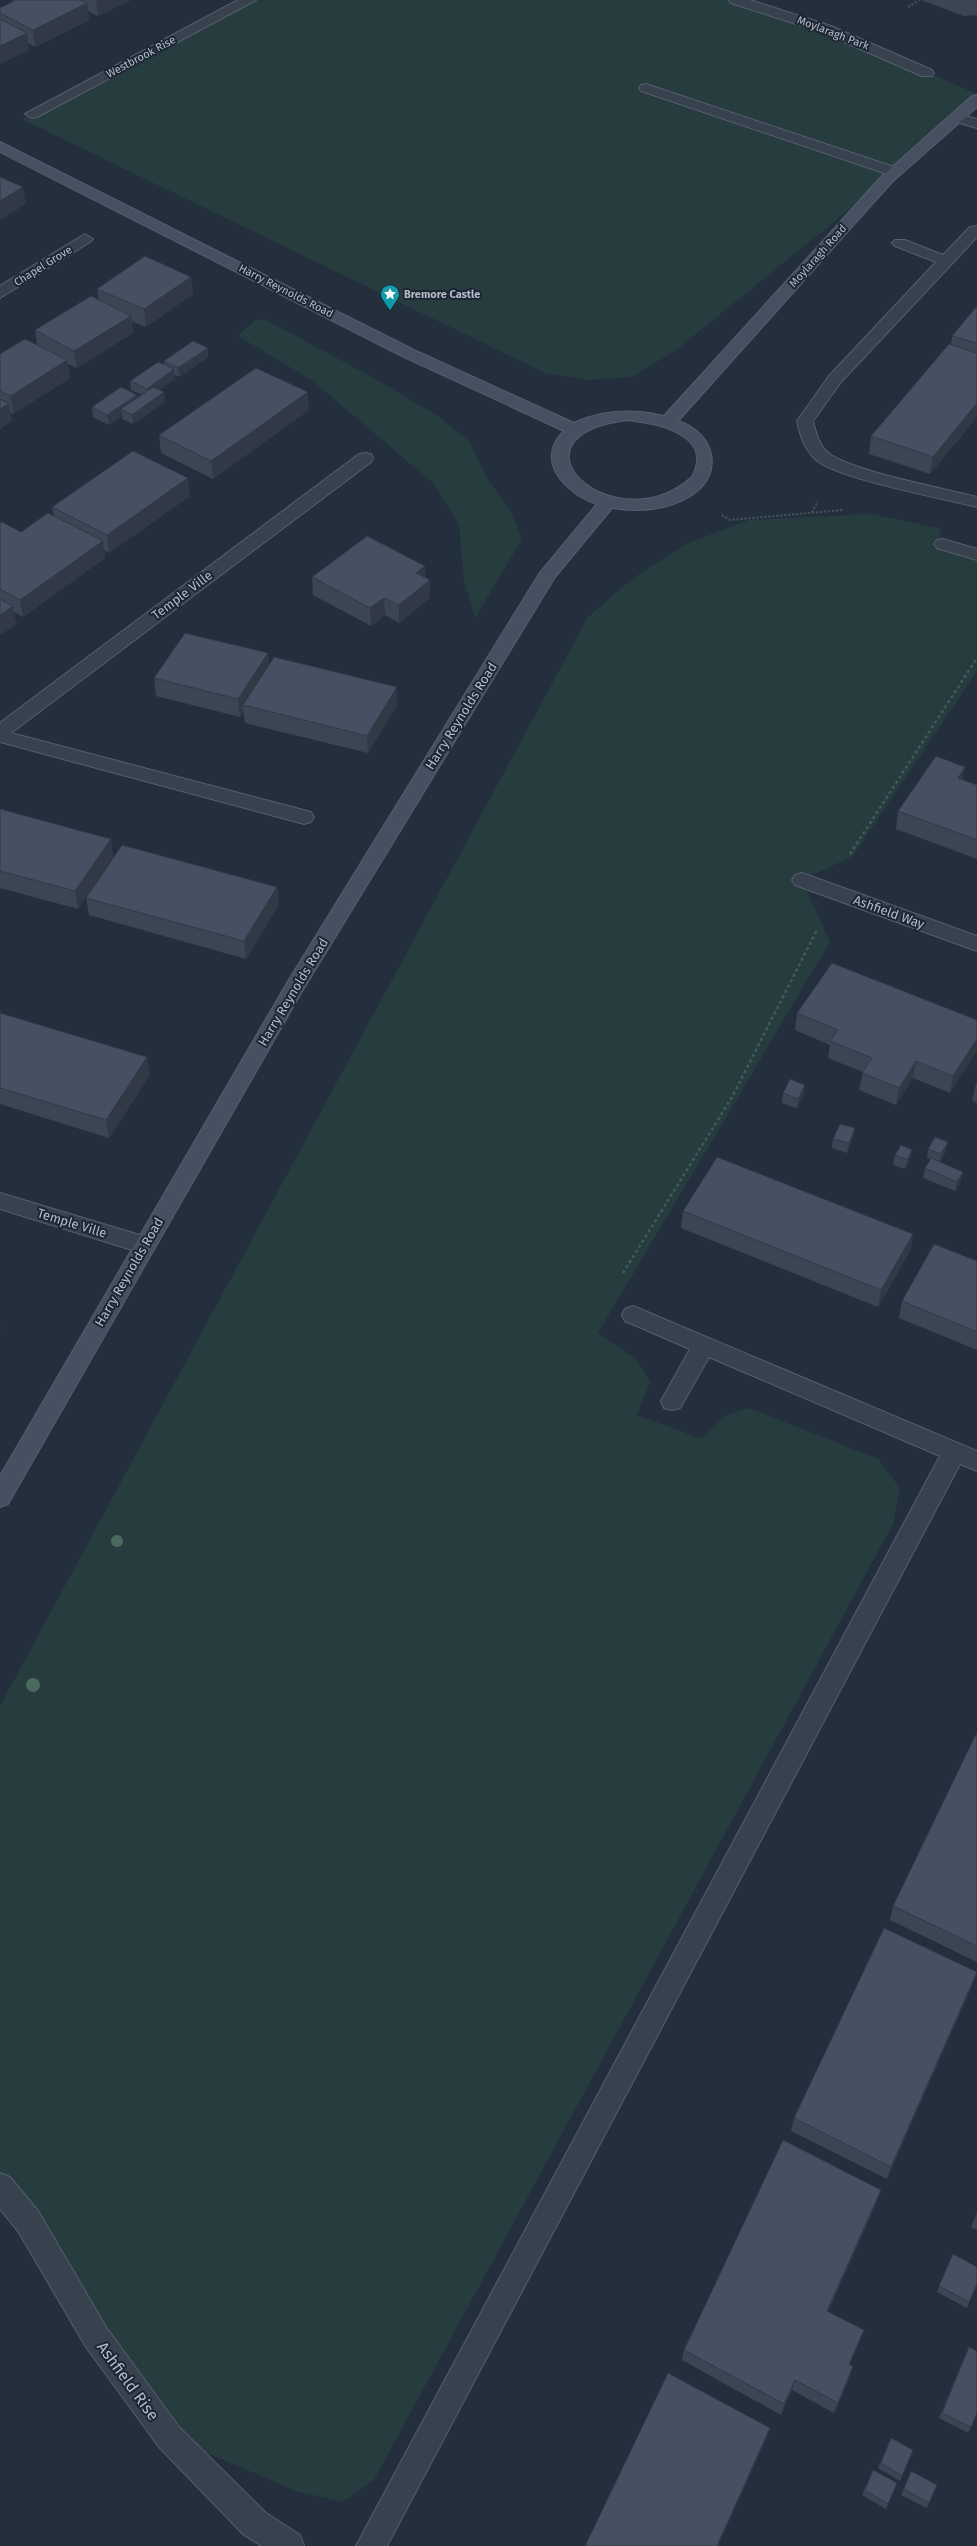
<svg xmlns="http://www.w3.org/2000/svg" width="977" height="2546" font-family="'Fira Sans',sans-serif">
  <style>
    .green { fill: #263c3f }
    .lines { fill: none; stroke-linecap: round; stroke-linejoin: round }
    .lane-casing { stroke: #565f6c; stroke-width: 2 }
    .street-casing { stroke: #565f6c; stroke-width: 2 }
    .secondary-casing { stroke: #565f6c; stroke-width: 2 }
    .path-far1 { stroke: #44595c; stroke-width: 2; stroke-dasharray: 2 2; stroke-linecap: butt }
    .path { stroke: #44595c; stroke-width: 2.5; stroke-dasharray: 3 3; stroke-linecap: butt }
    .lane { fill: #38414e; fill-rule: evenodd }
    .street { fill: #38414e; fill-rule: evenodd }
    .secondary { fill: #465061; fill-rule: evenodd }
    .tree { fill: #4b6a5d }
    .wall { fill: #3b4654 }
    .shaded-wall { fill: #303945 }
    .building { fill: #455162; stroke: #303945 }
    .labels { text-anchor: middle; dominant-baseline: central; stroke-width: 4; stroke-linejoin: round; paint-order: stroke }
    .far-street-label { font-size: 11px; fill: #b4bcc9; stroke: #1d2633 }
    .far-poi-label { font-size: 11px; font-weight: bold; fill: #b4bcc9; stroke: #1d2633; text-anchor: start }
    .street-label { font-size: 13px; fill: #b4bcc9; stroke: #1d2633 }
    .near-street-label { font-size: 16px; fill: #b4bcc9; stroke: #1d2633 }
  </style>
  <rect width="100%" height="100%" fill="#242f3e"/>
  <path class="green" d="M249,0H736L826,29L977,94V99L887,179L676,350L632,377L588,380L545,373L22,119Z
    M264,319L370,376L438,416L470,442L486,477L510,510L522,539L475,618L464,581L459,524L434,484L313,381L238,336L255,320Z
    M871,514L939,528L943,544L977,555V671L853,856L802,880L830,942L598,1333L637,1360L650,1382L637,1415L702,1439L726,1415L749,1408L878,1459L900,1488L893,1524L374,2480L342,2502L297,2491L169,2437L0,2187V1706L588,617L632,579L686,544L749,520Z"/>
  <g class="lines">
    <defs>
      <path id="lane" d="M646,84L900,169L902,172L895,176L890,175L641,91L639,88L641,85Z"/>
      <path id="street" d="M238,0H256L37,117L32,118L25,114Z
        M729,0H750L831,26L932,70L934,73L932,76H922L821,32L731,3Z
        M955,113L977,119V128L950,120L948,117Z
        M977,226V237L841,382L813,421C816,432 818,443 826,451C844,470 947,489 977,497V507C945,499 834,478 815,459C804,448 800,435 797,421L829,376L936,262L895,246L892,243L895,240H905L943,255L970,227Z
        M85,234L93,239L90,242L0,298V286Z
        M365,453L371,454L373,458L371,462L11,733L311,812L314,817L311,822L304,824L0,742V723L359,454Z
        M943,539L977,549V560L937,548L934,544L937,540Z
        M802,873L977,936V951L795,885L792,880L795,875Z
        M0,1193L153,1239L156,1245L153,1251L145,1254L0,1209Z
        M633,1306L977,1451V1471L960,1464L387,2546H356L940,1456L709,1357L680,1408L672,1410L664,1408L661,1401L690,1349L625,1321L622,1315L625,1309Z
        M0,2173L10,2177L38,2211L106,2327L179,2427L266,2513L300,2535L304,2546H262L244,2535L159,2447L86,2347L18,2231L0,2209Z"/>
      <path id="secondary" d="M977,95V107L892,182L678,421C713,432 726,472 692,495C669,510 639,512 612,508L555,577L301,993L8,1504L0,1507V1476L287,983L539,574L597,504C567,494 533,461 564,431L402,356L0,152V142L414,350L574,423C603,409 633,409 664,416L882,176L972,96ZM627,420C656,423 715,434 692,477C614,546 497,437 627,420Z"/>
    </defs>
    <use href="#lane" class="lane-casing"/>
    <use href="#street" class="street-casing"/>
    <use href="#secondary" class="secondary-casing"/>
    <path class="path-far1" d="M908,7L919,0
      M812,512L818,501
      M722,515L730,520L843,510"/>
    <path class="path" d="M850,854L977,658
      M623,1273L732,1097L817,930"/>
    <use href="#lane" class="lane"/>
    <use href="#street" class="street"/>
    <use href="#secondary" class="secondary"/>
  </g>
  <g class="tree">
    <circle cx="117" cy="1541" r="6"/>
    <circle cx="33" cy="1685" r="7"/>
  </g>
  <path class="wall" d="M12,0H131L98,16L88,11L89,20L35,47L28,43L29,50L0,64V8L13,2Z
    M921,0H977V15L964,16Z
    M191,277L193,294L146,327L131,321L133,333L77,368L68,364L70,378L13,414L10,412L12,421L0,429V354L37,345L35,330L99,300L97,289Z
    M977,306V417L930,474L869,454L871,436L951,345L952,336Z
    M208,348V357L179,377L175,375V379L159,390L165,402L133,424L122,419V416L109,425L93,417L92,407L137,395L138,398L142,395L131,390L130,381L164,365V361Z
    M309,410L213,479L161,453L159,435Z
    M190,496L109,553L104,550L105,558L23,617L14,612L16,624L0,635V523L21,532L54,516L52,507Z
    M425,566V578L430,580V598L399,623L385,615L371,626L313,595L312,577Z
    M269,664L397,705L368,753L245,723L243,711L240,717L156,696L154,678Z
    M963,780L977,785V859L896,829L898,811Z
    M0,809L111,839L113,857L78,909L0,888Z
    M277,887L279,904L246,959L89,915L86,898Z
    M0,1013L147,1057L150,1075L109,1138L0,1104Z
    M797,1013L977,1020L950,1093L913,1078L896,1105L859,1090L863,1072L828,1058L830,1045L795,1030Z
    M977,1081V1103L972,1101L976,1084Z
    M783,1093L804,1094L797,1108L782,1103Z
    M855,1128L853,1137L847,1153L832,1148L833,1139Z
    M928,1149L946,1151L940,1162L961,1181L955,1191L923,1178L925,1168L931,1159L927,1158Z
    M912,1150L910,1159L905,1169L893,1165L895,1155Z
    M683,1211L913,1234L910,1251L878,1307L681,1228Z
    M977,1261V1350L899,1318L902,1301Z
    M977,1735V1962L890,1920L893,1906Z
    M972,1986L887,2179L791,2131L794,2118Z
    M877,2202L828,2312L864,2330L850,2364V2377L834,2413L792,2390L781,2415L682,2360L684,2350Z
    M977,2212V2230L971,2227Z
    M953,2254L977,2284L967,2308L937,2292Z
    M966,2353L971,2427L968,2433L939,2418Z
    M891,2438L913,2450L900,2481L878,2468Z
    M873,2470L897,2483L886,2509L862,2495Z
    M911,2471L929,2503L927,2508L901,2495Z"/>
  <path class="shaded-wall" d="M96,0H131L98,16Z
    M87,3L89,20L35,47L33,30Z
    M27,33L29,50L0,64V46Z
    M23,187L26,204L0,220V201Z
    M191,277L193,294L146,327L144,309Z
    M131,316L133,333L77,368L74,351Z
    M208,348V357L179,377L178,368Z
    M67,360L70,378L13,414L11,396Z
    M174,369L175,379L148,398L147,389Z
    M164,392L165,402L133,424L132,415Z
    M308,392L309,410L213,479L211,461Z
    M137,395L138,404L121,409L122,416L109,425L107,415Z
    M977,403V417L930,474L933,457Z
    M9,404L12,421L0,429V409Z
    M188,478L190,496L109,553L107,535Z
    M103,541L105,558L23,617L20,600Z
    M425,566L426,583L430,580V598L399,623V605L416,573Z
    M384,598L385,615L371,626L370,608Z
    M13,606L16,624L0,635V615Z
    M268,653L270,671L243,705V711L240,717L238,699Z
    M397,687V705L368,753L367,736Z
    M965,767L962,784L958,778Z
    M111,839L113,857L78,909L75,891Z
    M277,887L279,904L246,959L244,941Z
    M977,1039V1051L950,1093L953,1076Z
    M147,1057L150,1075L109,1138L106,1120Z
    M916,1061L913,1078L896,1105L899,1088Z
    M805,1085L804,1094L797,1108L798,1099Z
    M855,1128L853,1137L847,1153L849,1143Z
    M948,1142L946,1151L939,1163L941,1154Z
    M912,1150L910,1159L905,1169L907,1160Z
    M963,1172L961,1181L955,1191L957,1182Z
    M913,1234L910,1251L878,1307L881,1290Z
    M0,1324L1,1330L0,1332Z
    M977,1973L972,1986L887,2179L891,2167Z
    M881,2190L877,2202L823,2322L827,2311Z
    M864,2330L860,2341L845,2374L849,2364Z
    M853,2366L850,2377L834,2413L838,2403Z
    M795,2380L792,2390L781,2415L784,2404Z
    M770,2428L767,2438L718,2546H717Z"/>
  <path class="building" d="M16,0H80L87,3L33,30L0,13V8Z
    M0,19L27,33L0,46Z
    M0,177L23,187L0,201Z
    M145,256L191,277L144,309L97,289Z
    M91,296L131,316L74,351L35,330Z
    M977,306V343L952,336Z
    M25,339L67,360L11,396L0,391V354Z
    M193,341L208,348L178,368L164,361Z
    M949,344L977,353V403L933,457L871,436Z
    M158,362L174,369L147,389L130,381Z
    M256,368L308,392L211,461L159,435Z
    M121,387L137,395L107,415L92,407Z
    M153,387L164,392L132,415L121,409Z
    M0,399L9,404L0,409Z
    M133,451L188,478L107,535L52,507Z
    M48,513L103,541L20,600L0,589V523L2,522L21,532Z
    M367,536L425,566L416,573L430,580L399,605L384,598L370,608L312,577Z
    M0,599L13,606L0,615Z
    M185,633L268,653L238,699L154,678Z
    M274,657L397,687L367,736L243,705Z
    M936,756L965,767L958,778L977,785V840L898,811Z
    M0,809L111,839L75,891L0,871Z
    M122,845L277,887L244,941L86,898Z
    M832,963L977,1020V1039L953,1076L916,1061L899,1088L862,1073L872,1058L830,1041L838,1030L797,1013Z
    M0,1013L147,1057L106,1120L0,1088Z
    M790,1079L805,1085L798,1099L783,1093Z
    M840,1124L855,1128L849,1143L833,1139Z
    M935,1137L948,1142L941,1154L928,1149Z
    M901,1145L912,1150L907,1160L895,1155Z
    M717,1157L913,1234L881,1290L683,1211Z
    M931,1158L963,1172L957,1182L925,1168Z
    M934,1244L977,1261V1332L902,1301Z
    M976,1734L977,1735V1946L893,1906Z
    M884,1928L977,1972L891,2167L794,2118Z
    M783,2140L881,2190L827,2311L864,2330L849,2364L853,2366L838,2403L795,2380L784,2404L684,2350Z
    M977,2213V2222L974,2221Z
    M953,2254L977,2267V2284L969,2302L939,2286Z
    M969,2347L977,2351V2413L971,2427L942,2413Z
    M668,2373L770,2428L717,2546H585Z
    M891,2438L913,2450L902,2476L881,2463Z
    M873,2470L897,2483L888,2504L865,2490Z
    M911,2471L937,2485L929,2503L904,2489Z"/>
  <defs>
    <symbol id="sight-pin" viewBox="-11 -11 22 30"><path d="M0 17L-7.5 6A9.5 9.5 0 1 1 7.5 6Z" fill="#0f9aa8" stroke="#1d2633"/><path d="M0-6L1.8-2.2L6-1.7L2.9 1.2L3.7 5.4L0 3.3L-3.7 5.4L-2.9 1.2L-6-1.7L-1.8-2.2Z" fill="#fff"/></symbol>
  </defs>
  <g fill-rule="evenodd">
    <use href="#sight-pin" x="379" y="283" width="22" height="30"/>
  </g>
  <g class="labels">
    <g class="far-street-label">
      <text transform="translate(833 33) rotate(21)">Moylaragh Park</text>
      <text transform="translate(141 57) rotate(-28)">Westbrook Rise</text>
      <text transform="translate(818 256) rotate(-48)">Moylaragh Road</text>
      <text transform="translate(43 266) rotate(-32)">Chapel Grove</text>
      <text transform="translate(286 291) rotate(27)">Harry Reynolds Road</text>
    </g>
    <g class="far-poi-label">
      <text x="404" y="294">Bremore Castle</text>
    </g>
    <g class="street-label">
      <text transform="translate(182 595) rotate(-37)">Temple Ville</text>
      <text transform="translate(461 716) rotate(-58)">Harry Reynolds Road</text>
      <text transform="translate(889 912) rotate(20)">Ashfield Way</text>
      <text transform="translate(293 992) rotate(-59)">Harry Reynolds Road</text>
      <text transform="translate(72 1223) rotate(17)">Temple Ville</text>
      <text transform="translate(129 1272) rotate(-60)">Harry Reynolds Road</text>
    </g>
    <g class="near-street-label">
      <text transform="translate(128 2381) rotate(54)">Ashfield Rise</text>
    </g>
  </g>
</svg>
